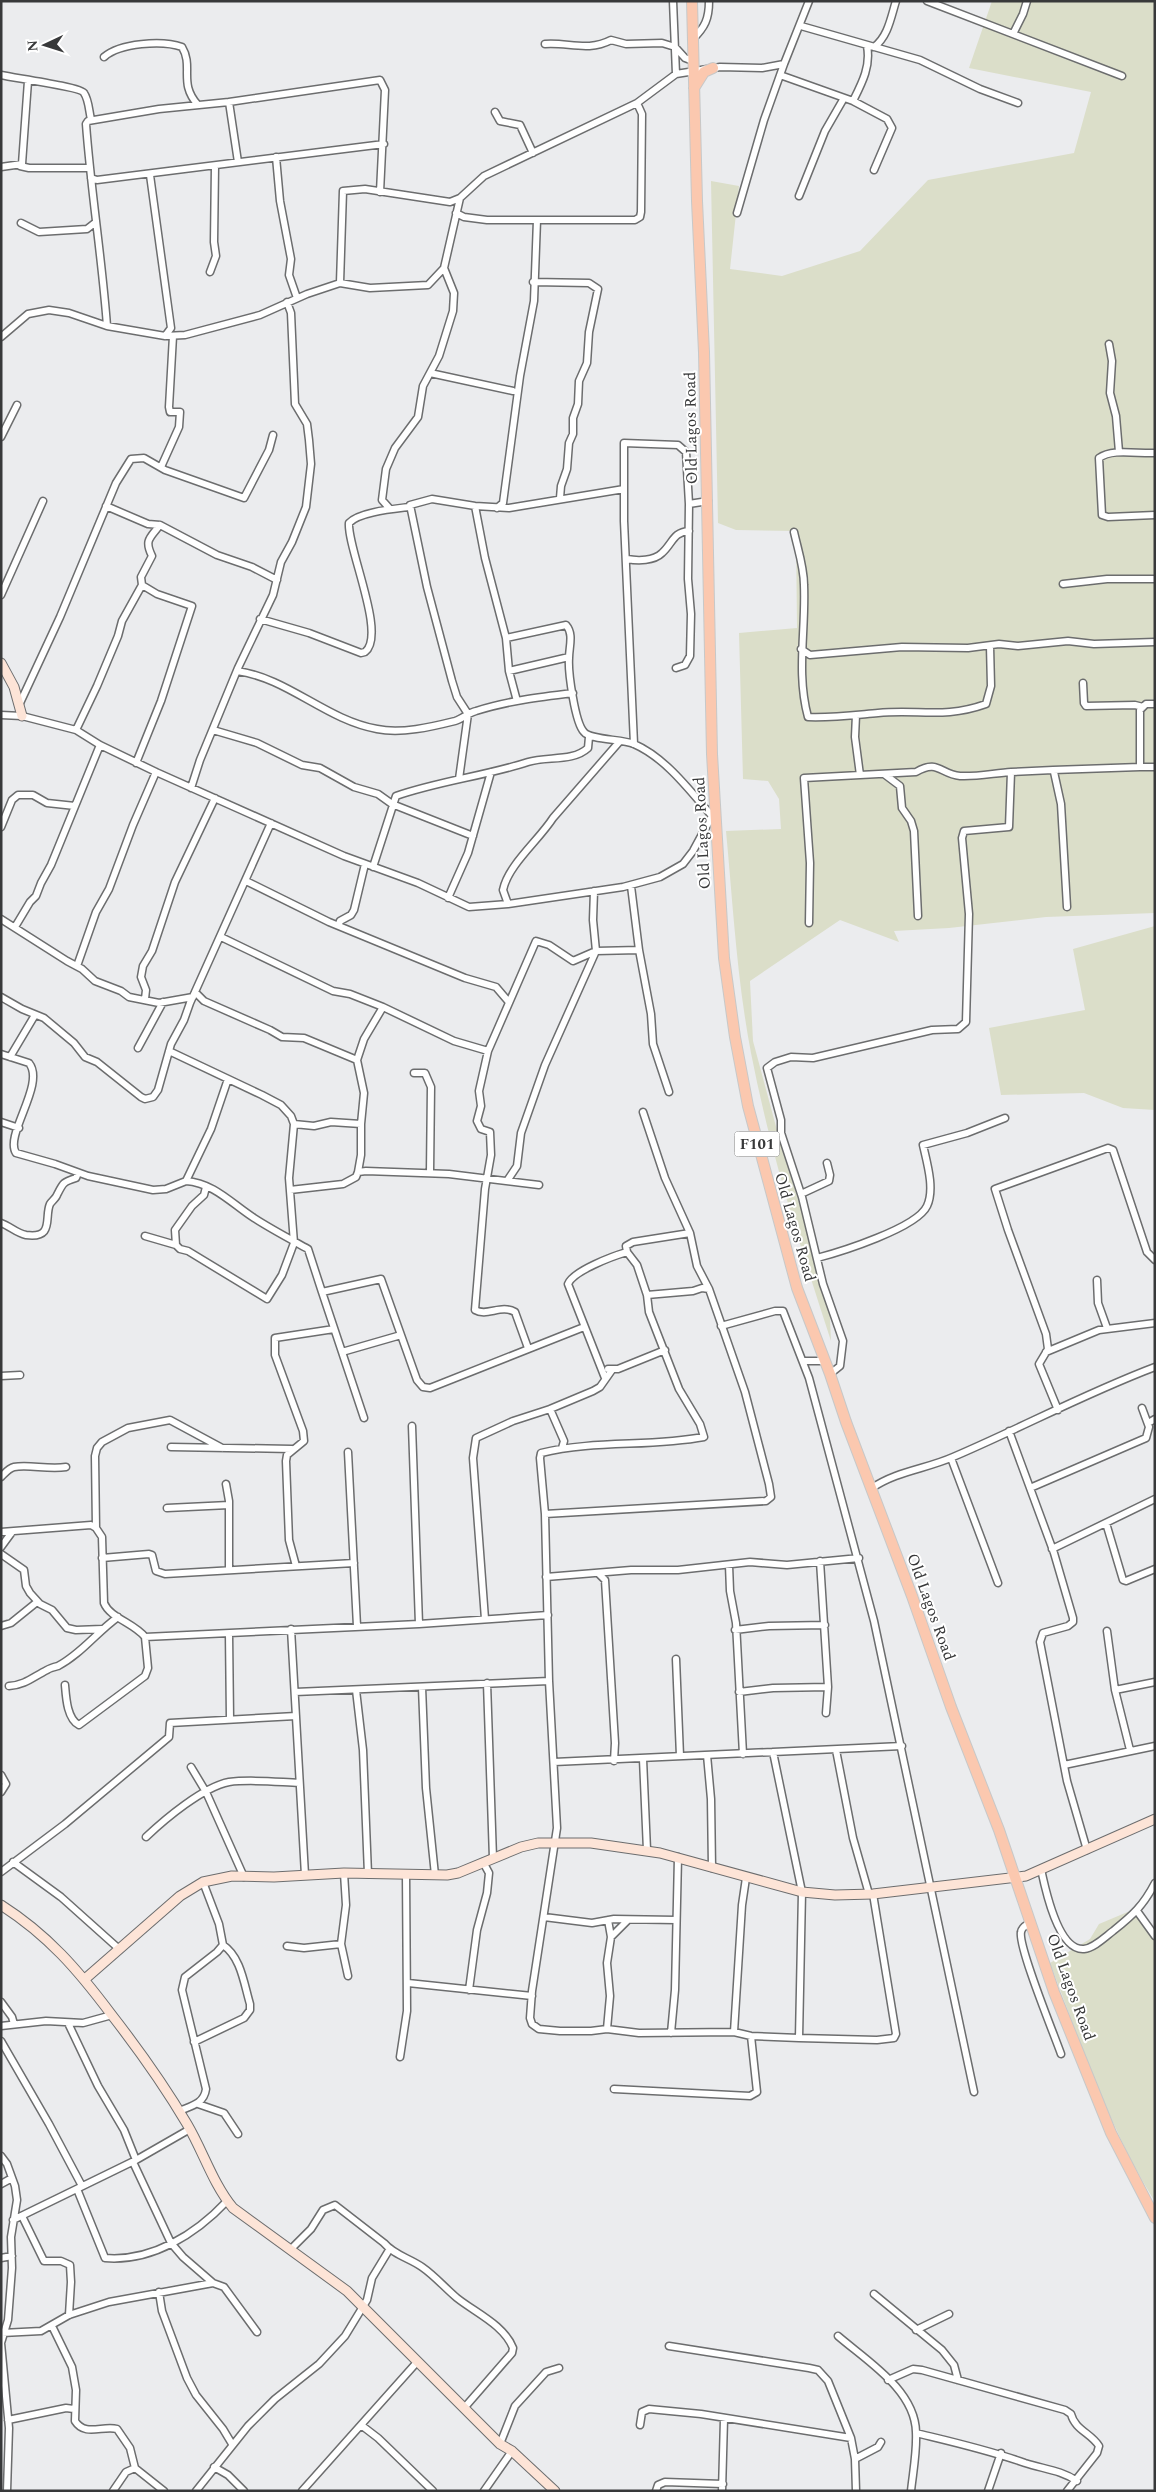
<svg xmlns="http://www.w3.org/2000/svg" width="1156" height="2492" font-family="Spectral,serif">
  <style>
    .green { fill: #dbdec9 }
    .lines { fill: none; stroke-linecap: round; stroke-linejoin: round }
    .street-casing { stroke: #6c6d6e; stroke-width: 9 }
    .secondary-casing { stroke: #6c6d6e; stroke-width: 11 }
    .primary-casing { stroke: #c7c8c8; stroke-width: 12 }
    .street { stroke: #fff; stroke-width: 6 }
    .secondary { stroke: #fde4d7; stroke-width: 9 }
    .primary { stroke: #fbc8af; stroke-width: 10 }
    .labels { text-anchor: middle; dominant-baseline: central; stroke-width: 4; stroke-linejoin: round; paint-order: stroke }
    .shield { fill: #fff; stroke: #747475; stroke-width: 1 }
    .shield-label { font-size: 15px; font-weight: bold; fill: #38393a }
    .street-label { font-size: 16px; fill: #38393a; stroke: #fff }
  </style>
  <rect width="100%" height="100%" fill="#ebecee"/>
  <path class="green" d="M992,1H1155V913L1046,917L949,928L894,931L899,942L840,920L750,981L753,1041L782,1149L829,1296L831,1341C800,1246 770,1151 751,1053C737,980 733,905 726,831L781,829L779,799L768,781L743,779L739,633L797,628L796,531L736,530L718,523L711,181L739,186L730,269L782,276L860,251L928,180L1074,153L1091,92L969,68Z
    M1155,926V1110L1123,1108L1084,1093L1001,1095L989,1028L1085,1010L1073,949Z
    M1130,1911L1155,1929V2202C1109,2128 1081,2044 1050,1963L1090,1939L1099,1924Z"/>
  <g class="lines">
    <defs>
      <path id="street" d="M673,1L676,74
        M927,1L1122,76
        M801,26L920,60L980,89L1018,103
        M1013,34L1023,14L1027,1
        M693,39C705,27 709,19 709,1
        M545,44C568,42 588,52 611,40L626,44L662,43L675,47L685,58L693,61
        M867,46C871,66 862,83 853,101L887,119L892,128L874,170
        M874,47C888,37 891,17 896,1
        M104,57C120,43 162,40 182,47C194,67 178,83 198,105
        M1,75C14,78 81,87 84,93C89,100 89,112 91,119
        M780,75L853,101
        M229,102L238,162
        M495,112L500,121L520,125L533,153
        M276,157L280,201L291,259L289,275L297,298
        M20,166L29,168H89
        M1,167L22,164L28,81
        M150,175L171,328L165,336
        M91,178L97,180L384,144
        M799,196L825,131L844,98
        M456,213L464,217L487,220H635L640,217L641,212L642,114L637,103
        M737,213L764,120L784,64
        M21,223L39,232L87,229L96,222
        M210,272L216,256L214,242L215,166
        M533,282L589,283L598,289L589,332L587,363L579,381L578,404L573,418V434L569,443L567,469L561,486L560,498
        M340,283L343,191L365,189L450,202L460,198L484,176L637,103L676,74L720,67L762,68L784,64L809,1
        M107,326C102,258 91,192 86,124L88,121L159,109L229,102L380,80L385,90L380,192
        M1,337L28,314L49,310L69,313L107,326L165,336L185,335L260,315L307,294L340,283L370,288L428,285L444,268L460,198
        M1109,344L1112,361L1110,393L1116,416L1119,452
        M430,373L513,391
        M1,437L17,405
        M1155,453C1138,454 1112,448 1099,458L1102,515L1108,517L1155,515
        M161,467L179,427L180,412H170L169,407L173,336
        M106,506L148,524L160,525L217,555L252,567L277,580
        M475,506L485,558L506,638L509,671L517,701
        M497,508L503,503L520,376L534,301L537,220
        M390,509L382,500L386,469L395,448L418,417L423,386L439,356L453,311L454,293L444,268
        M794,532C798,550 804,567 804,585C806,630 796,673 808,717C831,718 855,715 878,713C919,709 944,719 986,704L991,686L990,646
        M627,559C638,561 654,561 662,553C673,543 673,532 689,531
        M1063,584L1107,579H1155
        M1,595L43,501
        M260,619L309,633L361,653L365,652C387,635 347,548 349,523C359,512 393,509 409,507
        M506,638L566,625C574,634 569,647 569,658C568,672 575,723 584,732C590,740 622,739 634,744C666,758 690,791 712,816
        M801,649L810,655L902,647L968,648L999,644L1018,646L1068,641L1094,644L1155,642
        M676,668L685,665L690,656L691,614L688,579L689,504L708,501
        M237,671C288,678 326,720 377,729C401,734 431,727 455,721C462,719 468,713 476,711C507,701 540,697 573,693
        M509,671L569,657
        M1083,683L1084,703L1086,706L1135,705L1143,707
        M20,703L60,617L116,483L131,459L144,458L165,470L244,498L269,450L273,435
        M1,715L22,716L76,730L100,745L156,772L344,856L418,883L469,907L508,904L623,887L660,877L683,864L693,851L712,816L716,815
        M76,730L97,686L118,636L122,621L142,585L141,577L152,556C144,540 150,538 160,525
        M213,730L257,743L302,765L320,768L354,787L378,794L392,804L473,836
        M634,744L624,521V443L678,445L686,452L689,504
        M136,763L161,701L192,606L157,594L142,585
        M1140,767H1155
        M1053,770L1140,767V710L1146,704H1155
        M1011,772L1053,770L1054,772L1061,804L1067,907
        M884,774L900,786L902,808L911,821L914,831L918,916
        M459,779L468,714L457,697L452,681L427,587L410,505L432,499L475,506L509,508L624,489
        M191,788L200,760L238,668L273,595L281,562L292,542L306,507L311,464L309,440L307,424L295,404L291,313L287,302
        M1,827L12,800L18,795H33L47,803L75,806
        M373,867L396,796C439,781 485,776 528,762C547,756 573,762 588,748L589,737
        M246,881L329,922L465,978L496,987L508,1001
        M631,886L639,950L651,1014L653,1044L669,1092
        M448,898L468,853L491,772
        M508,904L503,890C508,865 539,840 553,818L620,741
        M1,919L67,961L82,969L95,981L121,991L129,997L159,1003L193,997
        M809,923L810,863L804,778L860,775
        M339,924L340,921L351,915L354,910L365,864
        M15,927L30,902L36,896L41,883L51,865L100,745
        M221,937L333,991L350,994L383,1007L454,1041L488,1051
        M77,966L96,912L109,889L133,825L156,772
        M195,992L204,1001L270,1030L282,1037L304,1038L357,1060
        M1,997L22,1009L44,1018L74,1043L85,1057L97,1062L141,1097L145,1099L153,1097L158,1090L171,1044L184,1020L190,1003L271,823
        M145,999L146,990L141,977L143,966L152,951L175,882L215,798
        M138,1048L163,1002
        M1,1054L29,1063C46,1084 4,1135 16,1153L55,1164L88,1176L153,1190L166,1189L186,1181C214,1183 232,1204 254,1218C271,1229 290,1239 308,1249L322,1292L381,1279L417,1380L423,1387L430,1388L584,1327
        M10,1057L35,1015
        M414,1073H425L431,1087L430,1172
        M1,1122L19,1128
        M294,1124L314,1126L331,1122L361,1124L364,1093L357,1060L364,1039L383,1007
        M358,1172L361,1155V1124
        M186,1181L211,1129L228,1079
        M507,1181L517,1166L521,1133L545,1065L596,951L593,920L594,891
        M290,1190L343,1184L356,1177L358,1172L366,1171L449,1174L539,1185
        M801,1194L829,1181L830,1175L827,1163
        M1,1223C10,1226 16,1233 26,1235C55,1239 44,1217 50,1204C52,1201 56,1198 57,1195C63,1183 63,1182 76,1178L78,1173
        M690,1233L633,1242L626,1246L627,1252L637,1265L647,1295L649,1312L679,1389L700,1424L704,1437C650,1447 595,1440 541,1453L540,1458L545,1514L549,1681L557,1828L532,1991L530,2018L532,2024L539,2029L560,2031H591L607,2029L639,2033L734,2032L751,2036L799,2038L877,2040L894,2038L896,2034L873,1894
        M145,1236L176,1245L180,1249L188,1251L267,1299L282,1275L294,1243L289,1178L294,1124L291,1116L281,1105L262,1095L169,1051
        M176,1245L175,1230L192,1206L204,1195L206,1187
        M817,1258C840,1252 917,1228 927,1206C935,1189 927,1163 923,1145L967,1133L1005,1118
        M1097,1280L1098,1303L1107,1328
        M322,1292L364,1418
        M647,1295L693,1291L702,1288L709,1289
        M721,1326L775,1311H783L809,1378L874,1621L974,2092
        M528,1348L515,1312C501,1304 487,1317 475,1310L485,1189L491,1155L490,1132L481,1129L477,1121L481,1106L479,1091L488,1051L536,941L549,945L573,961L596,951L639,950
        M342,1352L401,1335
        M1046,1352L1099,1330L1155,1323
        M803,1361H825
        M608,1369H618L665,1350
        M830,1374L840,1366L843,1341L823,1284L802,1197L781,1133V1120L767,1068L775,1062L791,1057L813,1058L932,1030L958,1029L966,1022L969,914L962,838L964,831L1009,827L1011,772C995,773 976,777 960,776C940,774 938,759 916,772L860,775L855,737L856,715
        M1,1376L20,1375
        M605,1378L568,1284C573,1271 613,1256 627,1252
        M550,1409L564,1441L562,1448
        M1058,1410L1039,1364L1048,1349L1046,1334L1008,1230L995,1189L1108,1148L1113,1150L1147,1252L1155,1260
        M1148,1423L1155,1419
        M412,1426L419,1624
        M1009,1431L1054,1553L1073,1618V1622L1068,1626L1043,1633L1040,1642L1067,1781L1087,1850
        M171,1447L292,1449
        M348,1452L357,1626
        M951,1458L998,1583
        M1,1477C5,1473 9,1468 14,1467C29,1464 48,1470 66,1467
        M226,1484L229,1501V1570
        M872,1488C897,1471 926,1469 953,1457C1021,1428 1086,1393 1155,1367
        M1030,1488L1146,1438L1149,1427L1142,1408
        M167,1508L229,1505
        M545,1514L766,1501L771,1497L769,1484L745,1392L709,1289L697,1266L690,1233L665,1178L643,1112
        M1106,1523L1123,1580L1126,1581L1155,1569
        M96,1528L95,1456L97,1448L102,1442L128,1428L170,1420L222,1448
        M1,1532L91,1525L96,1528L102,1537L104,1603C110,1618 134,1623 145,1637L148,1668L145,1676L79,1725C67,1719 66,1697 65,1685
        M1,1547L12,1532
        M1052,1549L1155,1499
        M1,1554L24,1570L26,1586L30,1593L40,1604L52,1610L67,1628L76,1630L102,1629
        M102,1558L149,1554L152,1555L156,1571L165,1574L354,1563
        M820,1561L828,1687L826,1713
        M729,1565L730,1591L736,1623L743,1754
        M296,1566L289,1540L286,1461L287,1455L304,1441L303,1431L275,1355V1338L334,1329
        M598,1573L605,1580L615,1743L614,1761
        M546,1577L631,1570H678L750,1562L787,1565L859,1558
        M485,1619L473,1458L476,1438L513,1421L550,1409L593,1391L600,1387L612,1370
        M1,1626L11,1623L37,1602
        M291,1629L305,1875
        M735,1630L769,1626L825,1625
        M1107,1631L1115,1690L1130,1750
        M229,1634L230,1719
        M145,1637L419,1624L548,1615
        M676,1659L680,1756
        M487,1683L493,1858
        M9,1686C25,1685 33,1677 47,1670C50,1668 54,1667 58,1666C81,1654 97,1632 118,1617
        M422,1687L426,1788L435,1875
        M356,1690L363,1750L368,1874
        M1115,1690L1155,1682
        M295,1692L549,1681
        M739,1692L773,1688L828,1687
        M836,1750L853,1838L869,1894
        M773,1752L802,1892L799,2038
        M707,1755L711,1799L712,1868
        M643,1759L647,1850
        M554,1762L902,1746
        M1064,1765L1155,1746
        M191,1767L206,1792L244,1877
        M1,1775L6,1784L1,1792
        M146,1837C165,1819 203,1787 229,1782C252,1779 277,1782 299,1783
        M13,1862L61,1897L118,1948
        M1041,1869C1045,1888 1058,1951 1084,1949C1094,1948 1105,1937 1113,1931C1133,1915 1143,1906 1155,1883
        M1,1872L65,1824L169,1737L170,1723L296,1716
        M344,1873L346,1905L341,1944L348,1976
        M1137,1911L1155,1936
        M544,1917L592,1923L614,1919L676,1920
        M1031,1922C1027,1925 1022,1926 1021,1932C1018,1947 1054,2034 1061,2054
        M611,1937L627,1921
        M287,1946L304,1948L341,1944
        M408,1983L532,1996
        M469,1990L477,1930L487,1893L489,1873L483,1862
        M1,2002L12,2017L14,2024
        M68,2023L98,2086L124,2130L136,2160
        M1,2026L46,2021L83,2023L112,2015
        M607,2029L610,1996L607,1963L611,1937L608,1920
        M734,2032L742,1905L746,1878
        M671,2033L675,1990L678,1857
        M1,2041L49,2124L82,2186
        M194,2042L244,2018L250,2010V2004C244,1984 241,1957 223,1945
        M400,2057L407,2011L406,1874
        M614,2089L750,2096L757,2092L751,2036
        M198,2104L224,2113L238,2134
        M179,2111C191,2106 204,2104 206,2089L182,1990L185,1977L217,1952L223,1945L219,1924L203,1882
        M1,2156L7,2164L15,2186L17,2200L11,2237L12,2268L8,2320L1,2343L9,2428L7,2491
        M133,2162L171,2243L183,2257L213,2283
        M1,2184L12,2178
        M77,2189L105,2258C152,2262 196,2234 227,2201
        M22,2216L44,2261H61L70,2265L71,2282L69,2315
        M13,2220L136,2160L190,2129
        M291,2249L311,2229L323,2210L335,2205L384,2243C394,2255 409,2258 422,2267C435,2276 445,2288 457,2298C476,2313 504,2325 513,2348L512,2353L465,2407
        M1,2258L12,2256
        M159,2292L162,2311L187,2378L196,2395L223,2429L232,2444
        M874,2294L942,2350L954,2365L958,2380
        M52,2326L72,2367L76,2390L75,2421C85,2437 103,2425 117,2429L130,2448L135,2468
        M916,2330L949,2314
        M2,2333L41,2331L69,2315L109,2302L213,2283L224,2287L257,2332
        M838,2336C867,2361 915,2390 916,2432C917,2452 913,2472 911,2491
        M669,2346L809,2368L818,2370L828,2381L851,2438L855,2459L856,2491
        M888,2380L913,2369L922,2370L1065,2410L1071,2414C1075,2430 1091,2433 1099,2446L1097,2453L1067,2491
        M8,2420L66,2408L74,2409
        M361,2425L378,2438L433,2491
        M640,2425L642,2412L649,2409L701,2414L851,2438
        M916,2433C953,2442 989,2450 1025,2463C1043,2469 1061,2470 1077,2481
        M500,2444L515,2406L546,2372L559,2368
        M855,2459L878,2447L881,2442
        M214,2467L228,2475L244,2491
        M135,2468L164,2491
        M113,2491L126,2472L135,2468
        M196,2491L248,2426L275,2399L319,2364L345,2336L367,2300L372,2278L389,2250
        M302,2491L418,2361
        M484,2491L512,2451
        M656,2491L658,2485L665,2482L723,2484
        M722,2491L724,2419
        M988,2491L1001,2453"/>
      <path id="secondary" d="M1,663L14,687L22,716
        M1,1905C48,1935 78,1970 111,2014C139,2050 164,2085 187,2124C203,2151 213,2184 233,2208L347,2291L500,2444L512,2451L555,2491
        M85,1979L180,1896L203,1882L232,1876L274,1877L344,1873L447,1875L458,1873L521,1847L538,1843H591L660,1853L802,1892L835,1895L873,1894L1026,1876L1155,1819"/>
      <path id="primary" d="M692,1L697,201L704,352L712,754L724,958L735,1037L748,1106L797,1288L830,1374L846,1422L912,1596L951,1707L999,1830L1054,1992L1111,2133L1155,2218
        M694,88L704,72L713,68"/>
    </defs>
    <use href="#street" class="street-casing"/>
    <use href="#secondary" class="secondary-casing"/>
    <use href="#primary" class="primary-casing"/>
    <use href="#street" class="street"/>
    <use href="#secondary" class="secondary"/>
    <use href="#primary" class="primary"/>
  </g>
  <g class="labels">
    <rect class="shield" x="734.5" y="1131.5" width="45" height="25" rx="4"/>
    <g class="shield-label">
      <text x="757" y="1144">F101</text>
    </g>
    <g class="street-label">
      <text transform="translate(691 428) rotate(-91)">Old Lagos Road</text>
      <text transform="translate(702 833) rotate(-93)">Old Lagos Road</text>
      <text transform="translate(795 1227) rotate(74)">Old Lagos Road</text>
      <text transform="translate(931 1607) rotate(70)">Old Lagos Road</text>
      <text transform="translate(1071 1987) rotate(70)">Old Lagos Road</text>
    </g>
  </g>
  <rect width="1156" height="2492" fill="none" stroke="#38393a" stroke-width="5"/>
  <g transform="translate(45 45) rotate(266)" stroke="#ffffff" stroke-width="4" paint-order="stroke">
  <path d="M0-4L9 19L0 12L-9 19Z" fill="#38393a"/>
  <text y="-8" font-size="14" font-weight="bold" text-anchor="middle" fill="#38393a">N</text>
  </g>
</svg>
